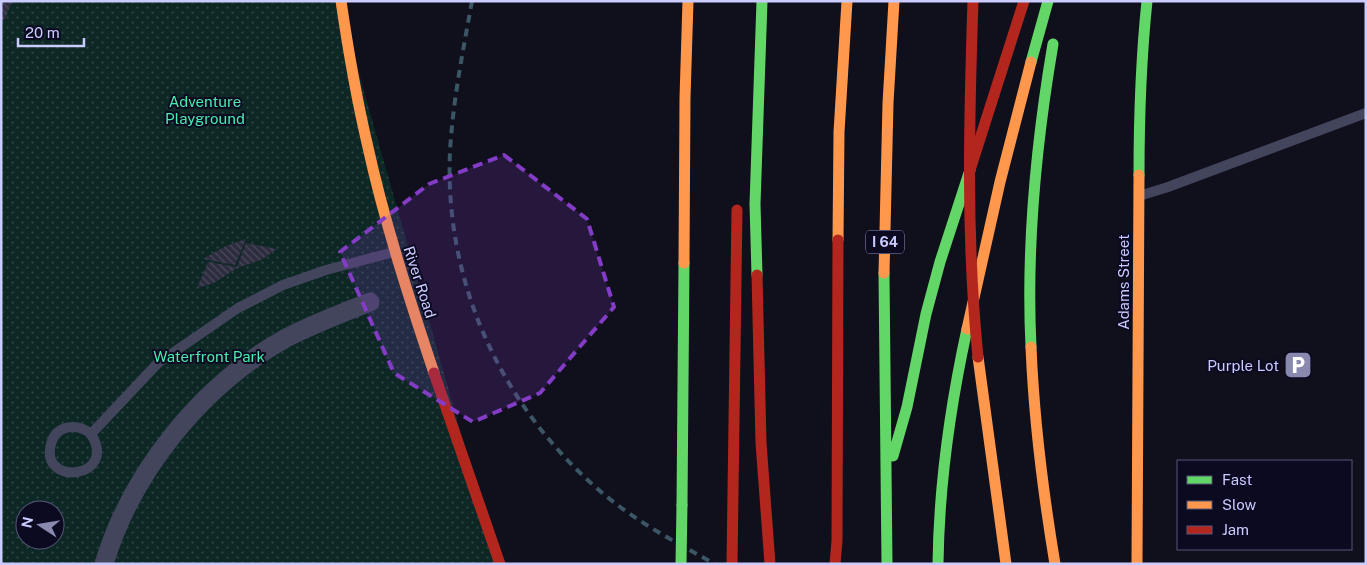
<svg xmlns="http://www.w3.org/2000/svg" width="1367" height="565" font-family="'Public Sans',sans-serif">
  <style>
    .park { fill: url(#park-dots); fill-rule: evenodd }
    .building { fill: url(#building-back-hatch) }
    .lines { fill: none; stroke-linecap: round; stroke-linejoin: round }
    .lane { stroke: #43455d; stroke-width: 10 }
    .street { stroke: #43455d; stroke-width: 19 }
    .fast { stroke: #63d668; stroke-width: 11 }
    .slow { stroke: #ff974d; stroke-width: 11 }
    .jam { stroke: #b3261e; stroke-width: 11 }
    .rail { stroke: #3b5664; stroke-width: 4; stroke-dasharray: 8 6; stroke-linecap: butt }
    .fast-bridge { stroke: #63d668; stroke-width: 11 }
    .slow-bridge { stroke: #ff974d; stroke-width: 11 }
    .jam-bridge { stroke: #b3261e; stroke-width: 11 }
    .marked { fill: #833cc5; fill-opacity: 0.2; stroke: #833cc5; stroke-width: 4; stroke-dasharray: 10 6; stroke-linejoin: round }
    .labels { text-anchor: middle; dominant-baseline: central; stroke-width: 4; stroke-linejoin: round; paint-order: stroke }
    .shield { fill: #0b0a21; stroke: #9191bc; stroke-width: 1 }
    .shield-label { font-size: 14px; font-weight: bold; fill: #cacbff }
    .park-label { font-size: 15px; fill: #4aebae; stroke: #0b0a21 }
    .street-label { font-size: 15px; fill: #cacbff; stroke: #0b0a21 }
    .poi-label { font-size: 15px; fill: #cacbff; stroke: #0b0a21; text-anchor: end }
  </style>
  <defs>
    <pattern id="park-dots" width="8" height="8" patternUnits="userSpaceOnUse" patternTransform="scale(1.25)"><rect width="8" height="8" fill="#0d2725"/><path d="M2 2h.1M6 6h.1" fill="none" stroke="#2f4546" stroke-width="1.8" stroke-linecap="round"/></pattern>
    <pattern id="building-back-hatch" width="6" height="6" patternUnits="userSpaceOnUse" patternTransform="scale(1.25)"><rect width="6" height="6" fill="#2d2d3f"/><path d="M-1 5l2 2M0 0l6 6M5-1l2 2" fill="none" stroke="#4a4a5c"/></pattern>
  </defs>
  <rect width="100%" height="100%" fill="#100f1c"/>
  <path class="park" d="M1,1H341L343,17L498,564H1ZM25,510H55V540H25Z"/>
  <path class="building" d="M1,1H12L6,17L1,23Z
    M246,239L235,265L203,259L226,246Z
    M246,243L277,249L261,260L237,268L214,283L197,288L208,262L237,267Z"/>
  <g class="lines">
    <path class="lane" d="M1139,196L1168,187L1366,113
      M91,434C78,423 56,424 51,444C39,487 119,479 91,434L158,363L238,308L283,285L326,270L394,252"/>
    <path class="street" d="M104,564C132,471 202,385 286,338C313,324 342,313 370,302"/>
    <path class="fast" d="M1031,62L1048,1
      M1139,175C1139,117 1141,59 1147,1
      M884,273L887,564
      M757,275L755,204L762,1
      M1031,347C1026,245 1036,144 1053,44
      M893,456L907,407L926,314L940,262L970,170
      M682,505L684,263
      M938,564C939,484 950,407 967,329"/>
    <path class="slow" d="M341,1C348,49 356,96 367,143C384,221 409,298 434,373
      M838,240L839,132L847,1
      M684,263L685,98L688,1
      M884,273L888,103L894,1
      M967,329L1000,182L1031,62
      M1031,347C1034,420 1043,492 1055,564
      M1137,564L1139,175"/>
    <path class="jam" d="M970,170L1024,1
      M757,275L761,443L770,564
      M434,373L500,564
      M732,564L737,210
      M835,564L837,541L838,240"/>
    <path class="rail" d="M472,1C463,51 453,100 450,151C444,282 501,406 600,491C635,521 675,542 715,564"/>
    <path class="fast-bridge" d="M681,564L682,505"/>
    <path class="slow-bridge" d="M978,357L1006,564"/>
    <path class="jam-bridge" d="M973,1C969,120 966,239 978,357"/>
  </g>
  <path class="marked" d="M504,155L587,219L614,307L540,393L473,422L394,373L340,252L429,184Z"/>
  <defs>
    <symbol id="parking-square" viewBox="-11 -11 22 22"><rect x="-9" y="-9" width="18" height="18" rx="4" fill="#8989b0" stroke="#0b0a21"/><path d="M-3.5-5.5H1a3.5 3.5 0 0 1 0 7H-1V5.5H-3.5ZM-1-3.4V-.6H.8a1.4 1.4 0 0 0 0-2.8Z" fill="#fff"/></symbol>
  </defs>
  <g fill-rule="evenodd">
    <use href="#parking-square" x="1282" y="349" width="32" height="32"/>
  </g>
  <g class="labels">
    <rect class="shield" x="866" y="230.5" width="38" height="23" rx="4"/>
    <g class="shield-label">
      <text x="885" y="242">I 64</text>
    </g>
    <g class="park-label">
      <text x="205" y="101">Adventure<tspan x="205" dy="17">Playground</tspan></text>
      <text x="209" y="356">Waterfront Park</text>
    </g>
    <g class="street-label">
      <text transform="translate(420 282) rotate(72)">River Road</text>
      <text transform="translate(1123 282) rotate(-90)">Adams Street</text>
    </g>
    <g class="poi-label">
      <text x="1279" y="365">Purple Lot</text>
    </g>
  </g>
  <rect width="1367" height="565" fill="none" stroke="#cacbff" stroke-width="5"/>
  <rect x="1177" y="460" width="175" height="90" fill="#0b0a21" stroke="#57577a"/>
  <rect x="1187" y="476" width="25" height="8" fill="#63d668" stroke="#57577a"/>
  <text x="1222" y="485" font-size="15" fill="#cacbff">Fast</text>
  <rect x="1187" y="501" width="25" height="8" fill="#ff974d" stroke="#57577a"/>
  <text x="1222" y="510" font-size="15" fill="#cacbff">Slow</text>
  <rect x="1187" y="526" width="25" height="8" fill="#b3261e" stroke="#57577a"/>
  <text x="1222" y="535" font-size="15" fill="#cacbff">Jam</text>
  <g transform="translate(40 525) rotate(282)"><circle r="24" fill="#0b0a21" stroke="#57577a"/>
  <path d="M0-4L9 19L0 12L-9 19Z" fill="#8989b0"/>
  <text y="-8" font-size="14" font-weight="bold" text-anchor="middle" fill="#cacbff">N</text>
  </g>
  <path d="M18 38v8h66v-8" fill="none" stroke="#cacbff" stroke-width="2.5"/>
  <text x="25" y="38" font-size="15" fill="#cacbff" stroke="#0b0a21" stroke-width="4" paint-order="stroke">20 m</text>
</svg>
